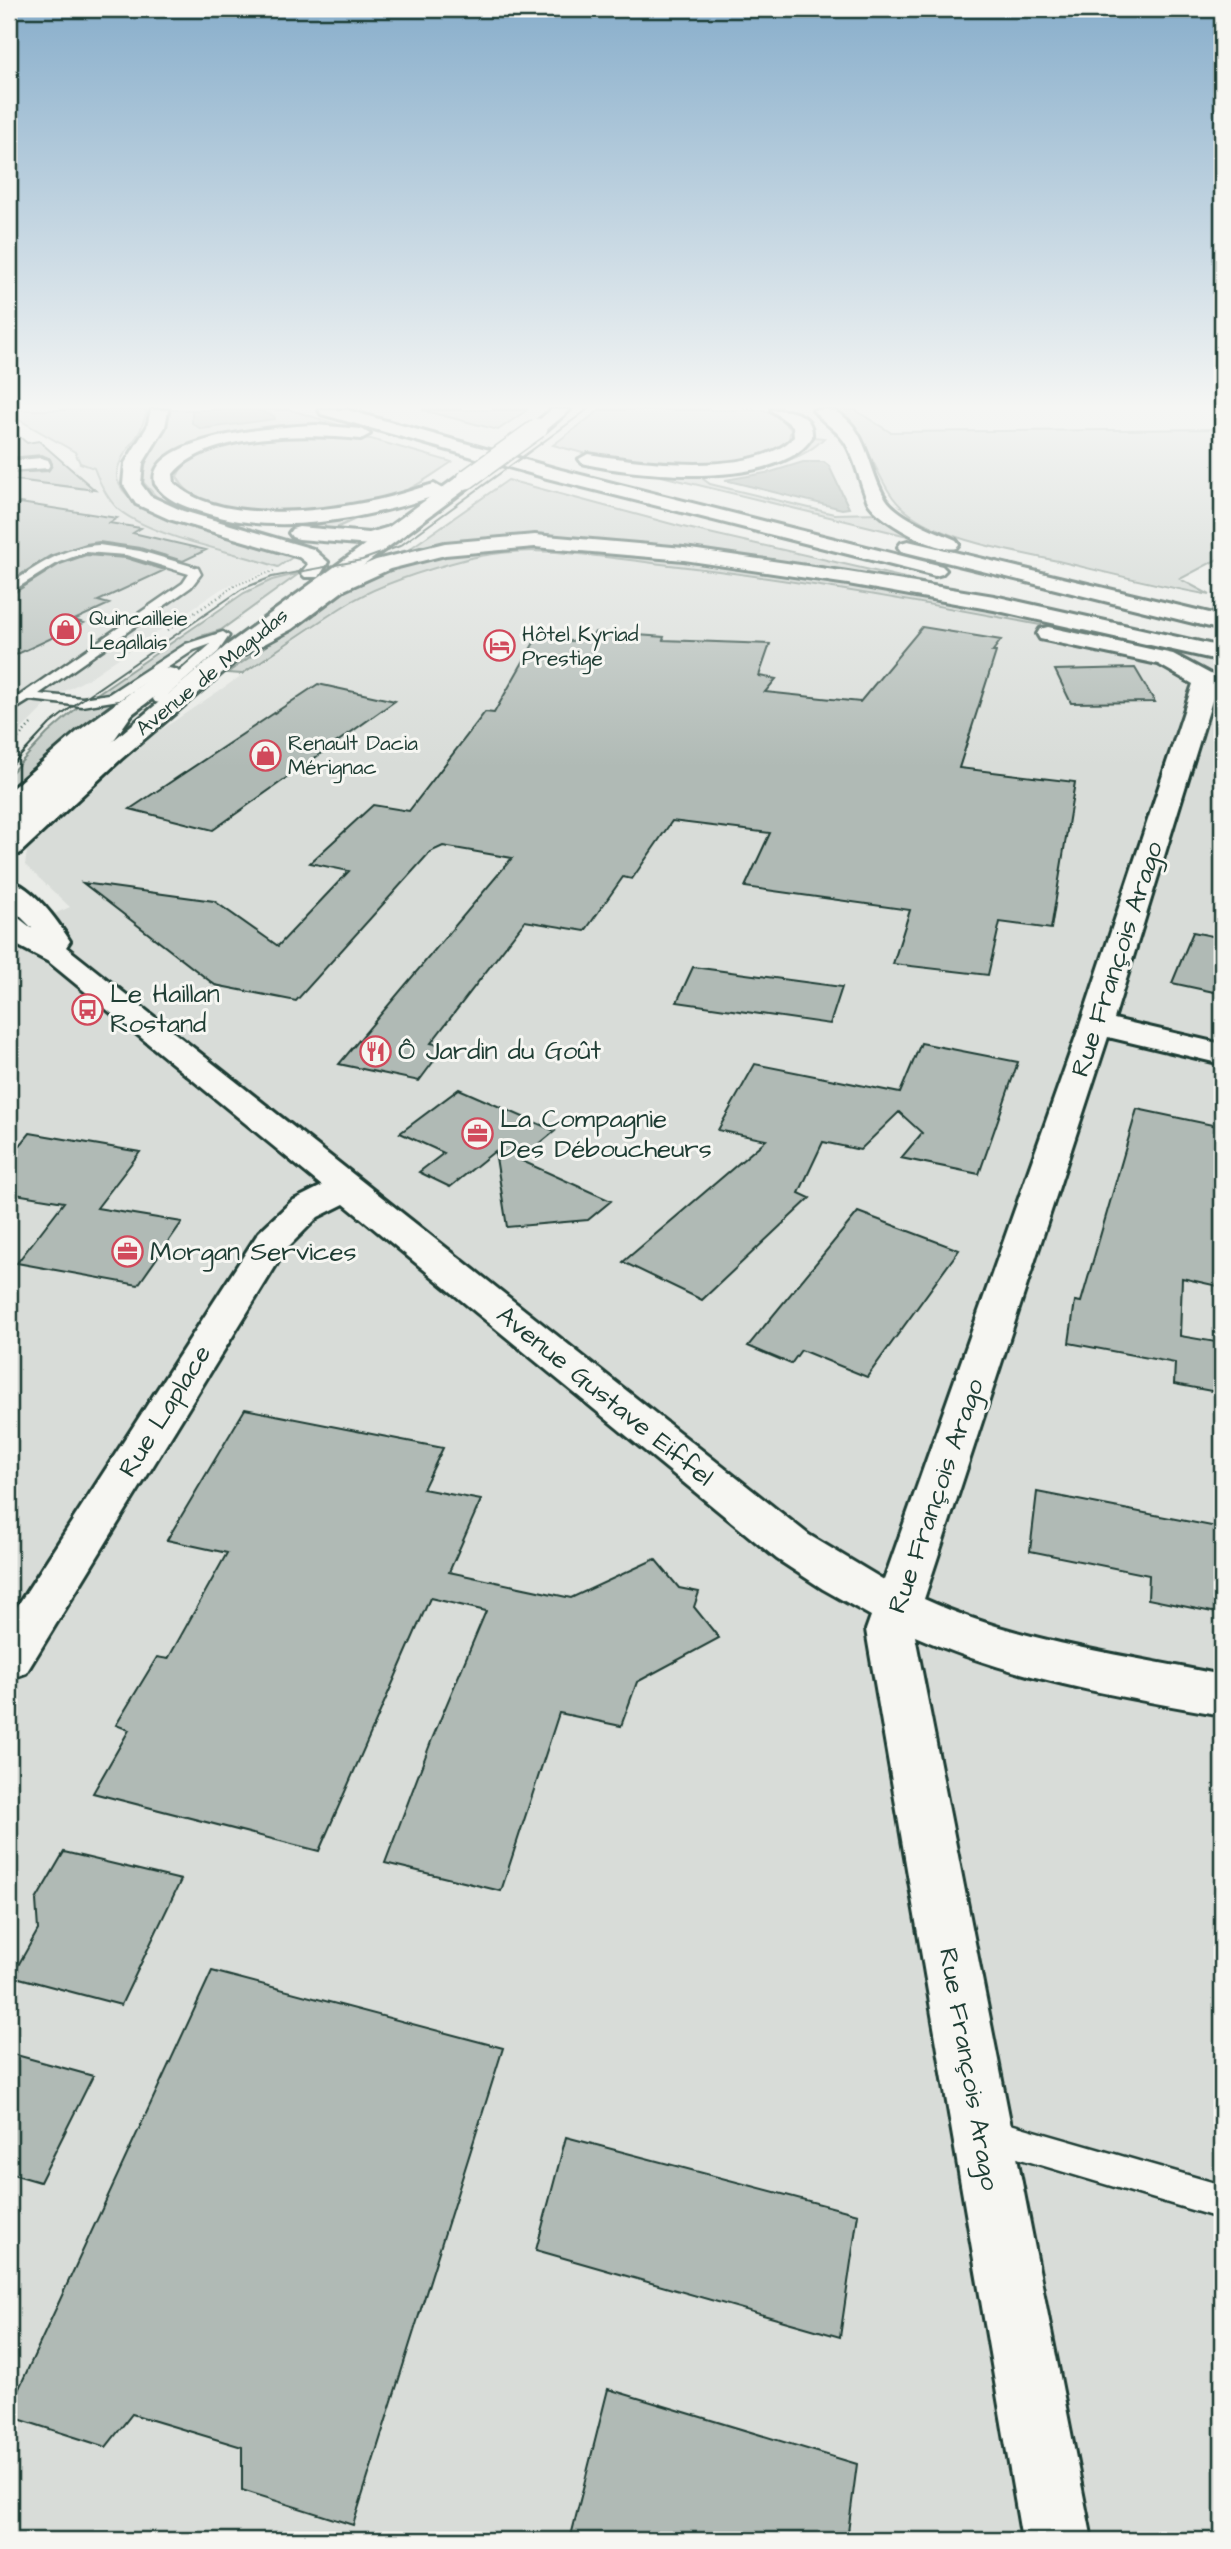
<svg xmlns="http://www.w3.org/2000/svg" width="1231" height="2549" font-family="'Architects Daughter',sans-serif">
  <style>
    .built { fill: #d8dcd8 }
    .green { fill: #c7cec9; stroke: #73867e; stroke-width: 2 }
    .water { fill: #99a6a0; stroke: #687c75; stroke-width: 2 }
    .building { fill: #b0bab5; stroke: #1f3d34; stroke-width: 2 }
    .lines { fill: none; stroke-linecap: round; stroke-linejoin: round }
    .lane-casing { stroke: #1f3d34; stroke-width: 5 }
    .street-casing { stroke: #1f3d34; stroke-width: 6 }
    .primary-casing { stroke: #1f3d34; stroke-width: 6 }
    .highway-casing { stroke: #1f3d34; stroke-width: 6 }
    .path-far1 { stroke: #1f3d34; stroke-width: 2; stroke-dasharray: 1 2.5; stroke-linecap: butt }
    .path { stroke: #1f3d34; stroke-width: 2.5; stroke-dasharray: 1 3.5; stroke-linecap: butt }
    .lane { fill: #f6f6f2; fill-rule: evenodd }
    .street { fill: #f6f6f2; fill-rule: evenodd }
    .primary { fill: #f6f6f2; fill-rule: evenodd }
    .highway { fill: #f6f6f2; fill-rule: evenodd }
    .tram { stroke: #1f3d34; stroke-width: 2 }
    .primary-bridge-casing { stroke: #1f3d34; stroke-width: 22; stroke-linecap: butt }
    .primary-bridge { stroke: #f6f6f2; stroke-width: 19 }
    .labels { text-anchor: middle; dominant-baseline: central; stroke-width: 6; stroke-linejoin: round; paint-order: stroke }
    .far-poi-label { font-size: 21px; fill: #1f3d34; stroke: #f6f6f2; text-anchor: start }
    .far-street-label { font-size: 21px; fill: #1f3d34; stroke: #f6f6f2 }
    .street-label { font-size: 26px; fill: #1f3d34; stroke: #f6f6f2 }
    .poi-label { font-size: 26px; fill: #1f3d34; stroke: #f6f6f2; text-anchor: start }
  </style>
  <rect width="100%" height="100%" fill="#e9ebe7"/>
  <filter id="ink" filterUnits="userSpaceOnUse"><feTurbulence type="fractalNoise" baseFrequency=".0143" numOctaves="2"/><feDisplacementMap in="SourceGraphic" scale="14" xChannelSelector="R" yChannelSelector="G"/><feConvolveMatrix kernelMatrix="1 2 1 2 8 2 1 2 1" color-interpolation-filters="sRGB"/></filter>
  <g filter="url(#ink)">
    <path class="built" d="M80,463L94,468L101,488L118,509L278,567L221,589L89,678L54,697L9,742V476L48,482Z
      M504,553L580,554L744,574L923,603L1163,648L1222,663V2540H9V934L70,907L25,865L27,851L140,744L354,600L401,580L473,558Z"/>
    <path class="green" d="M9,410H147C145,417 143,424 140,431C133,445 119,456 117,473C113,519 259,541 293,557L278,567C234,551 154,538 119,510C107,499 100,484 94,468L80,463L75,452L9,414Z
      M171,410H291L352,429L224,437L158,468L155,481L170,498L228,516L380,508L334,529L232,521L190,513L161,502L143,482C143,451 164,439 171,410Z
      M422,410H527L498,430Z
      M600,410H764L777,416L791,429L788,443C740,467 679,470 626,462C601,459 576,451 553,445Z
      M830,410H855L890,432L1222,429V550L1218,559L1180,579L1210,595C1158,586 1108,573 1058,561C1012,551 943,541 906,511C874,486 874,435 830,410Z
      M307,435L371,439L452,462C432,475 414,489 391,497C345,511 199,530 177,476C194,441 272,437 307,435Z
      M813,437L824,438C805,459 773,466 745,470C731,472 713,470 703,479L710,484L834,514L880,513L928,541L653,474C692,472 791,471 813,437Z
      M508,480L683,527L996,599L604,540C536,537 471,537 405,552Z
      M526,546C689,557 853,578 1013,612C1063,623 1113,636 1163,648C996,617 830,583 661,564C600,557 532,543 471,558C432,568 387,581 352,601C314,624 278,650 242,674L227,673L358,581L433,556L482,548Z
      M300,573L221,630L198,637L114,692L88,700L244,593L272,580Z
      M153,676L9,795V775L47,734L78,707L111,702Z"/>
    <path class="water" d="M192,410H257L274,416L275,419L201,429L192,423Z
      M803,462H824L829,466L849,508L842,509L725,480L771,472Z"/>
    <path class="building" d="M9,428L27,443L39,441L95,490L9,479V473L48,471L52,465L50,459L42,455L9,458Z
      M20,503L117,518L109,523L141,528L133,533L206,550L183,561L140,548L99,542L86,544L50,556L9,582V509Z
      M86,555L126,558L165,570L98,601L109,604L74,620L84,623L9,658V596L60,564Z
      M922,627L1001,640L992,652H996L959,768L1075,782L1051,929L1000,922L988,975L893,964L910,910L745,887L770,833L672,821L632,879L623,877L585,931L525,921L431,1043L445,1046L419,1081L339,1064L512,858L443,846L430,852L296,1001L215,985L83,883L214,901L278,946L349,871L310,863L373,805L409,811L485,712L494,713L536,639L572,641L593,635L595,632L664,637L663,640L770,644L759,676L776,679L765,692L860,702Z
      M1135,668L1155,702L1071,703L1055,670Z
      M318,684L395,701L213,830L130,809Z
      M1193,932L1222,938V971L1214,992L1172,983Z
      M693,967L842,987L830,1024L677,1002Z
      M921,1043L1018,1062L979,1174L901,1158L922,1133L899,1112L860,1150L823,1142L799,1193L810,1198L702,1300L623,1262L766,1140L718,1130L755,1064L900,1093Z
      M459,1089L555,1131L520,1160L611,1201L588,1220L507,1227L495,1151L450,1187L419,1172L444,1153L400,1133Z
      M1137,1109L1222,1127V1287L1182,1278L1180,1336L1222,1343V1393L1174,1384L1175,1363L1069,1343L1075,1301L1081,1302Z
      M30,1133L140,1152L97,1208L182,1222L138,1285L17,1263L64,1202L9,1193V1159Z
      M858,1212L959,1250L867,1377L801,1350L791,1364L748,1346Z
      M245,1409L443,1448L423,1489L481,1500L449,1572L571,1598L655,1559L679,1588L699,1592L694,1607L719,1638L637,1682L621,1726L559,1713L501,1891L385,1863L432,1739L486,1611L430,1598L319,1851L93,1793L129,1730L116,1725L157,1657L168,1659L227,1553L167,1540Z
      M1037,1492L1222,1528V1614L1148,1599L1149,1575L1030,1551Z
      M64,1852L181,1880L121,2005L12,1976L38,1930L36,1900Z
      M212,1971L503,2048L353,2525L242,2490V2447L132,2414L106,2447L9,2416V2410Z
      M9,2053L93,2076L40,2182L9,2173Z
      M566,2137L858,2214L840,2337L536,2250Z
      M608,2389L857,2464L847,2540H570Z"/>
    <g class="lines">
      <defs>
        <path id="lane" d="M99,545L140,551L198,568L201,574L191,587L39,694L82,698L109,694L186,644L223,632L229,636L218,652L169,694L167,697L177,703L175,706L155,702L153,699L156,692L211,644L194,650L119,700L82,706L30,700L9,713V703L183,583L189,574L126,555L86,552L59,562L9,593V585C37,566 63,547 99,545Z
          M986,2117L1222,2185V2219L974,2145L970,2133L974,2121Z"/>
        <path id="street" d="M41,458L48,460L50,464L48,468L9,471V461Z
          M1048,627L1173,654L1214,676L1218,681L1114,1019L1222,1044V1064L1108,1037L924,1599C1018,1642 1121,1654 1222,1675V1715C1119,1697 1012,1679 915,1636L1092,2540H1022L866,1630L871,1616L823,1589L777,1559L344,1204L318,1217L286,1249L26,1673L9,1679V1619L259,1232L292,1201L322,1186L49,962L9,941V916L20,919L34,930L9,905V880C32,886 58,921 70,941L66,947L809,1535L884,1580L1080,1025L1193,684L1158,664L1040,639L1037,634L1040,629Z
          M125,700L134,702L137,707L111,744L19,834L9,836V813L93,734L116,702Z"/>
        <path id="primary" d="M551,410H570L544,432H532L529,428Z
          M467,473L474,475L476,479L474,483L242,656L121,759L19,854L9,856V833L103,749L226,646L460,475Z
          M169,668L177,670L181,675L177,680L95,742L19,811L9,813V791L77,732L161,670Z"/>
        <path id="highway" d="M151,410H168L165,427L143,463L141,484L150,496L183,511L313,549L328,562L319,577H305L301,573L308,564L299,557L169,519L136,504L123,484L125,463L147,427Z
          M319,410H347L561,470L942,566L946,570L942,574L935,576L547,478L321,414Z
          M771,410C789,410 814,412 812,437C781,490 633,476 582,463L579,459L588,454C639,462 756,478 794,437L793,426Z
          M813,410C819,410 828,409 834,411C868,426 868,472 886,499C899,518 936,531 956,540L959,544L956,548C937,553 877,520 868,502C859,482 856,458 844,441C835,428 822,422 813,410Z
          M316,425L361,429L370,434L361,439C312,434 208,431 173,474L174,483C217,525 323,512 377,500C396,496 415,489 434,484L444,490L441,494C366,519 276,538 199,511C181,505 166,500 155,484C144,435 287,426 316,425Z
          M393,526L400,528L403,532L400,536L370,545L299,539L292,537L289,533L292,529L299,527L369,533Z
          M535,535L684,548L848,572L994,596L1222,647V661L994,610L848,584L684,560L535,547L445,555L390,569L344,590L292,629L242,656H226L222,651L226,646L276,619L328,580L376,560L445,543Z
          M908,541L1222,616V630L901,551L898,547L901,543Z"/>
      </defs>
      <use href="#lane" class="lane-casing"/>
      <use href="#street" class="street-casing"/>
      <use href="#primary" class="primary-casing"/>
      <use href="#highway" class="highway-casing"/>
      <path class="path-far1" d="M222,594L236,585L276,570"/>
      <path class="path" d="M168,630L225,593
        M9,748L32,723"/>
      <use href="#lane" class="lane"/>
      <use href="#street" class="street"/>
      <use href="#primary" class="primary"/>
      <use href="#highway" class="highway"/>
      <path class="tram" d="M9,768L50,724L77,703L242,589L272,577L362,560L400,546L587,410"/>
      <defs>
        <path id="primary-bridge" d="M467,479L538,428"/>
      </defs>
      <use href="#primary-bridge" class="primary-bridge-casing"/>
      <use href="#primary-bridge" class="primary-bridge"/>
    </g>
  </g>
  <linearGradient id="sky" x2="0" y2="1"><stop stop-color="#88aecb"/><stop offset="0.53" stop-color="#f5f6f4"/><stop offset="1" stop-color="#f5f6f4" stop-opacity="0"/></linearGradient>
  <rect width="1231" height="767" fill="url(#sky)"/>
  <defs>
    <symbol id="shop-ring" viewBox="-11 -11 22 22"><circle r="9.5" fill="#f6f6f2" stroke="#d1495b" stroke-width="1.5"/><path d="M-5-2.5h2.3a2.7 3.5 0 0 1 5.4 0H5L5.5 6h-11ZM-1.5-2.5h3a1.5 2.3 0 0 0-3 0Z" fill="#d1495b"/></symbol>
    <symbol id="hotel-ring" viewBox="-11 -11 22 22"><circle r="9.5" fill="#f6f6f2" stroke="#d1495b" stroke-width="1.5"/><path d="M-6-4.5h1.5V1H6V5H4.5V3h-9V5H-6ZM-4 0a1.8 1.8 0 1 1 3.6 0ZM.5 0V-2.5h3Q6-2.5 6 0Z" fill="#d1495b"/></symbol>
    <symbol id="bus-ring" viewBox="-11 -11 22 22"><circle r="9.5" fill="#f6f6f2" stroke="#d1495b" stroke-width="1.5"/><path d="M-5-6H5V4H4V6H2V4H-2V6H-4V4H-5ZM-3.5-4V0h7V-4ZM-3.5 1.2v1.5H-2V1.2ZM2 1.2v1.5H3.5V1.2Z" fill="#d1495b"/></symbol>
    <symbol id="restaurant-ring" viewBox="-11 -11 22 22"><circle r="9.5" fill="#f6f6f2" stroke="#d1495b" stroke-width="1.5"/><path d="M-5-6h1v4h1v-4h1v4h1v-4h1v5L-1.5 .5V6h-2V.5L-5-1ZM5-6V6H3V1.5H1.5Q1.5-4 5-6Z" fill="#d1495b"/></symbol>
    <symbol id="office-ring" viewBox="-11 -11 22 22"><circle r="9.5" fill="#f6f6f2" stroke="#d1495b" stroke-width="1.5"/><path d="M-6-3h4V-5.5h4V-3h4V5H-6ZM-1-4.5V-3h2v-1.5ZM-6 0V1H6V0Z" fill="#d1495b"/></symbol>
  </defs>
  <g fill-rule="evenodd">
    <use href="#shop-ring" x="48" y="612" width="35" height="35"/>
    <use href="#hotel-ring" x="482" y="628" width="35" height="35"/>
    <use href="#shop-ring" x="248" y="738" width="35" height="35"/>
    <use href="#bus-ring" x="70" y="992" width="35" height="35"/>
    <use href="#restaurant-ring" x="358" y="1034" width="35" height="35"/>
    <use href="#office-ring" x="460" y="1116" width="35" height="35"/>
    <use href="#office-ring" x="110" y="1234" width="35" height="35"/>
  </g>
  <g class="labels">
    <g class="far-poi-label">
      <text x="89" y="618">Quincailleie<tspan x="89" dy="24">Legallais</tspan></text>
      <text x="522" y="634">Hôtel Kyriad<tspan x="522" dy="24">Prestige</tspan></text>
      <text x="288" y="743">Renault Dacia<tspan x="288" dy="24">Mérignac</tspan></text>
    </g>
    <g class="far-street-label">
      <text transform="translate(212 672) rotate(-39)">Avenue de Magudas</text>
    </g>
    <g class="street-label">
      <text transform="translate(1117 959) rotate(-72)">Rue François Arago</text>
      <text transform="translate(605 1396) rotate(39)">Avenue Gustave Eiffel</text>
      <text transform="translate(165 1411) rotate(-58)">Rue Laplace</text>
      <text transform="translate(936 1496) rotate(-71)">Rue François Arago</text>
      <text transform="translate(969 2069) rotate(80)">Rue François Arago</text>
    </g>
    <g class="poi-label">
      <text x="110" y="994">Le Haillan<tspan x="110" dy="30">Rostand</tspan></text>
      <text x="398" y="1051">Ô Jardin du Goût</text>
      <text x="500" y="1119">La Compagnie<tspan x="500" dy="30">Des Déboucheurs</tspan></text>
      <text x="150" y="1252">Morgan Services</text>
    </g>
  </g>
  <rect width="1231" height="2549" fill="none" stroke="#f6f6f2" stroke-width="35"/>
  <rect x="18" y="18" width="1196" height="2514" fill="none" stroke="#1f3d34" stroke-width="2.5" filter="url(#ink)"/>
</svg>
